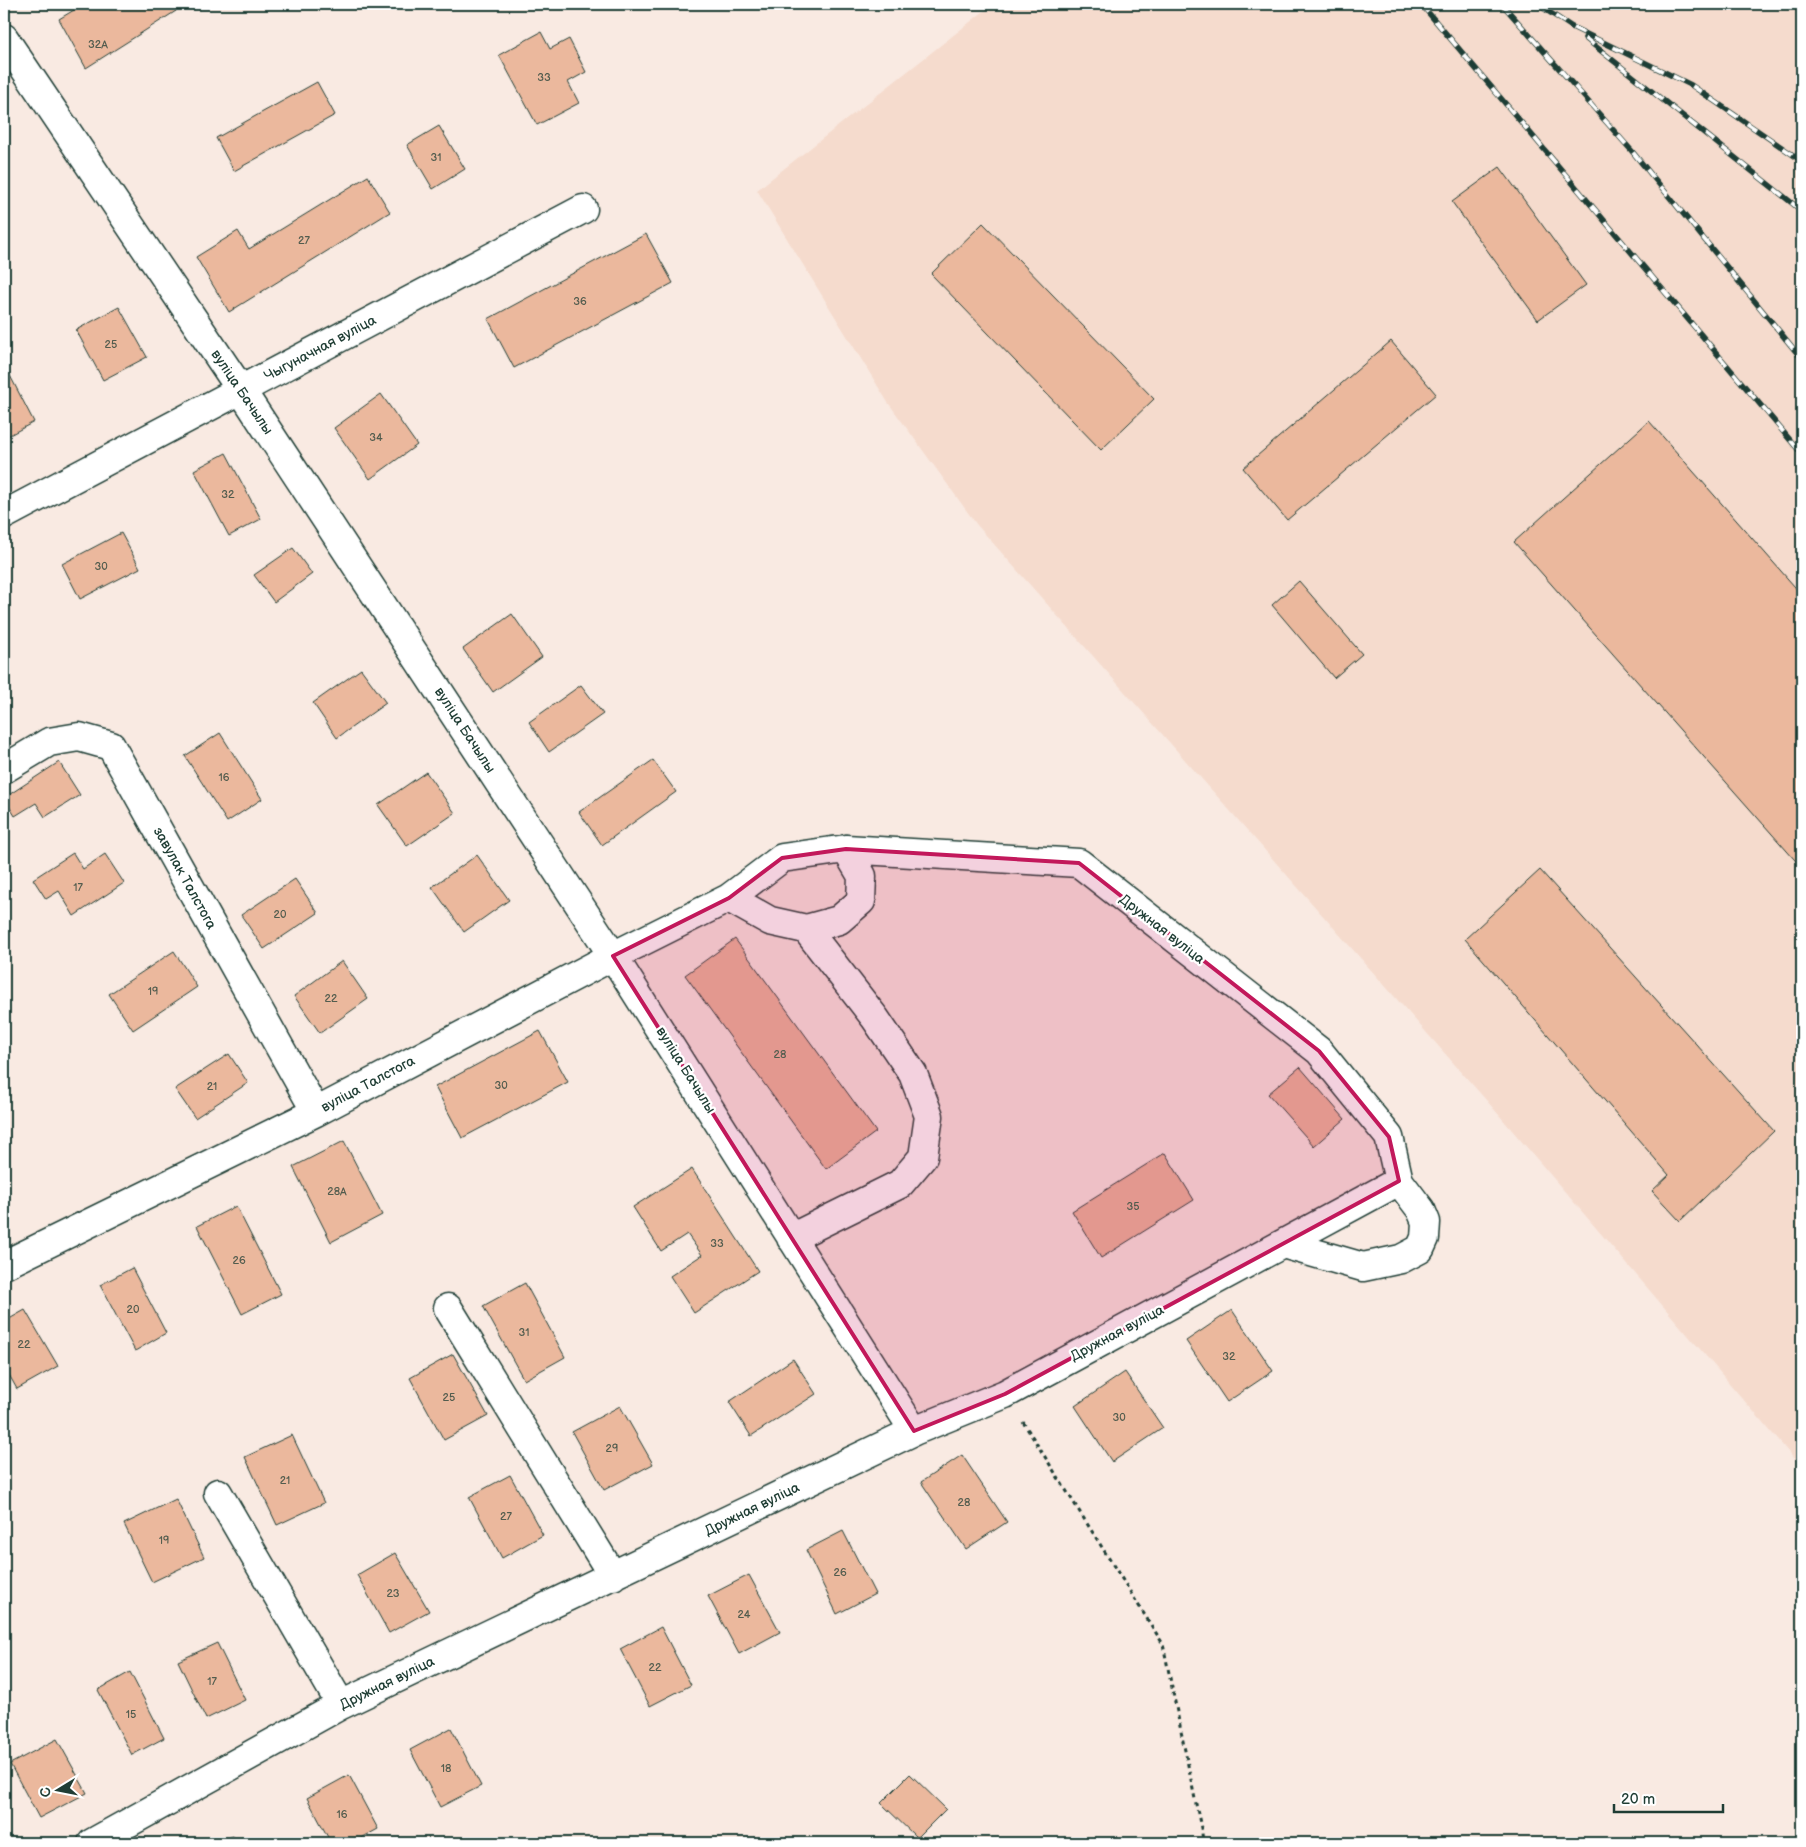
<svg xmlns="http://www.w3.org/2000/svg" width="1806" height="1847" font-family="'Balsamiq Sans',sans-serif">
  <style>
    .built { fill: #f5dbcd }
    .building { fill: #ebb89d; stroke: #1f3d34 }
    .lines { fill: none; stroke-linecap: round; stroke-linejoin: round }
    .minor-casing { stroke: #1f3d34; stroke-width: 31 }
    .path { stroke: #1f3d34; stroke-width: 3; stroke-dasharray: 4 4; stroke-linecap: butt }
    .minor { stroke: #fff; stroke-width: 28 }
    .rail-casing { stroke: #1f3d34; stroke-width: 5.5 }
    .rail { stroke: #fff; stroke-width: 4; stroke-dasharray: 11; stroke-linecap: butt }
    .marked { fill: #c2185b; fill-opacity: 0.2; stroke: #c2185b; stroke-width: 4; stroke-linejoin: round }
    .labels { text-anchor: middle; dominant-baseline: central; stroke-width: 4.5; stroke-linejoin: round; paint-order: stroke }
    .number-label { font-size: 11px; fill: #525c4e }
    .street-label { font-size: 14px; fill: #1f3d34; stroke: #fff }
  </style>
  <rect width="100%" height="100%" fill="#f9eae2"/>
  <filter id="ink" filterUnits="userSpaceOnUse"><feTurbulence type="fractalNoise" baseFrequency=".02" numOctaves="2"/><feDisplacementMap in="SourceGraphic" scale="10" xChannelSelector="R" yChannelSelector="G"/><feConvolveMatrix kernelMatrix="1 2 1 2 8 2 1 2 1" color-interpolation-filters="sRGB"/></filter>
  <g filter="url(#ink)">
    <path class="built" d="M993,4H1802V1468L1487,1101L977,525L887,401L757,190Z"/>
    <path class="building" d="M84,4H173L176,11L86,68L59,19Z
      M541,32L550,49L569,39L586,72L568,82L579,103L537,125L499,55Z
      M317,82L335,115L234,171L216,138Z
      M439,126L465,169L433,189L407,145Z
      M1500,167L1586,285L1538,320L1452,202Z
      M368,176L390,212L229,312L196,257L238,231L249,249Z
      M983,223L1154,399L1101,450L931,274Z
      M646,234L673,283L514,368L488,319Z
      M119,307L147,357L103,380L76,330Z
      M1391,341L1436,394L1287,520L1243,468Z
      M4,364L34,422L4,438Z
      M381,394L417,445L370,479L334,428Z
      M1649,421L1802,595V868L1514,542Z
      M226,453L261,519L229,536L194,470Z
      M121,533L140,568L80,599L62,564Z
      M293,548L312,574L274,602L254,575Z
      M1299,581L1362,654L1334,678L1272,605Z
      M512,614L542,657L493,692L463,649Z
      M361,669L386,703L337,738L313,703Z
      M581,685L603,714L549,752L529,722Z
      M220,733L262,799L227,822L185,756Z
      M653,760L676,792L602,845L579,812Z
      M59,762L80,795L45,817L36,803L15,816L4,798Z
      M426,772L455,813L407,846L378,805Z
      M73,853L83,869L105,854L124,883L74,916L59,891L46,899L33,879Z
      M477,855L509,900L464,932L432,887Z
      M1540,870L1774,1131L1680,1221L1652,1191L1669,1175L1465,939Z
      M295,879L318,913L264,949L241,915Z
      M735,939L876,1132L826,1169L685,975Z
      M174,951L197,987L133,1030L109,994Z
      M342,961L368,999L320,1033L294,996Z
      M540,1031L568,1082L462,1138L435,1087Z
      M229,1054L248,1083L195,1118L175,1089Z
      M1300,1067L1345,1119L1314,1146L1268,1094Z
      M344,1141L382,1215L331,1242L293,1167Z
      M1165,1153L1194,1200L1101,1258L1072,1211Z
      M692,1169L758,1271L694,1313L670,1276L702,1255L687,1234L661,1251L633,1207Z
      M236,1206L281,1294L242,1314L197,1226Z
      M132,1268L166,1333L135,1351L100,1285Z
      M525,1283L565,1357L524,1380L483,1306Z
      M25,1310L58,1366L17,1389L4,1366V1322Z
      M1232,1310L1273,1371L1227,1402L1186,1341Z
      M453,1354L488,1416L444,1440L410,1378Z
      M793,1359L816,1394L751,1436L729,1402Z
      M1125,1372L1163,1428L1112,1462L1075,1406Z
      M620,1406L653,1464L604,1490L572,1432Z
      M292,1435L324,1503L277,1525L245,1457Z
      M962,1455L1007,1522L966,1549L921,1482Z
      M510,1475L543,1535L502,1558L469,1497Z
      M176,1499L204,1557L152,1582L124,1524Z
      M843,1531L875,1594L837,1614L806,1550Z
      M395,1553L429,1611L389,1633L357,1575Z
      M749,1575L780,1632L739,1654L708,1596Z
      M661,1627L691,1685L650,1706L620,1649Z
      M217,1643L245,1700L206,1719L178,1661Z
      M130,1672L164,1738L132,1755L98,1690Z
      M451,1728L481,1786L440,1807L410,1750Z
      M57,1739L87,1793L39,1818L10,1764Z
      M910,1774L946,1809L917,1838L881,1803Z
      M349,1775L378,1829L352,1843H331L307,1798Z
      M232,1836L236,1843H219Z"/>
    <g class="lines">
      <defs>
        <path id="minor" d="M4,38L241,390L613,956L914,1431
          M4,515L583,209
          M4,769L49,742L79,737L111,746L316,1112
          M729,898L770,921L806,929L839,920L861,901L862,876L846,849
          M791,1238L900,1184L923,1157L929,1116L913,1074L875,1018L806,929
          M1283,1244L1363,1267L1401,1259L1420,1249L1425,1238L1426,1222L1421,1210L1399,1181
          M4,1265L316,1112L613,956L729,898L782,858L846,849L1079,863L1319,1051L1389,1137L1399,1181L1005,1394L914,1431L341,1705L92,1843
          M448,1308L613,1576
          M218,1493L341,1705"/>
      </defs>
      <use href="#minor" class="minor-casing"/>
      <path class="path" d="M1023,1422L1163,1644L1202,1833L1203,1843"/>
      <use href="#minor" class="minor"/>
      <defs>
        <path id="rail" d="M1421,4L1802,454
          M1502,4L1631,150L1802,359
          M1537,4L1572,27L1691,85L1802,161
          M1585,38L1802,211"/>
      </defs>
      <use href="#rail" class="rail-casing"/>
      <use href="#rail" class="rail"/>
    </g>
  </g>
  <path class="marked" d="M846,849L1079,863L1319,1051L1389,1137L1399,1181L1005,1394L914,1431L613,956L729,898L782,858Z"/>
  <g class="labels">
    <g class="number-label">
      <text x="98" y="44">32А</text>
      <text x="544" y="77">33</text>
      <text x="436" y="157">31</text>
      <text x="304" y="240">27</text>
      <text x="580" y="301">36</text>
      <text x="111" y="344">25</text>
      <text x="376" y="437">34</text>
      <text x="228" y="494">32</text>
      <text x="101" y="566">30</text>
      <text x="224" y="777">16</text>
      <text x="78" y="887">17</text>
      <text x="280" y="914">20</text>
      <text x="153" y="991">19</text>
      <text x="331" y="998">22</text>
      <text x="780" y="1054">28</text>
      <text x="501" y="1085">30</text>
      <text x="212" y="1086">21</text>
      <text x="337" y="1191">28А</text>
      <text x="1133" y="1206">35</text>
      <text x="717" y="1243">33</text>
      <text x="239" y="1260">26</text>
      <text x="133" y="1309">20</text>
      <text x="524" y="1332">31</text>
      <text x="24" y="1344">22</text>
      <text x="1229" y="1356">32</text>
      <text x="449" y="1397">25</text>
      <text x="1119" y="1417">30</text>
      <text x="612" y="1448">29</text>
      <text x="285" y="1480">21</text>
      <text x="964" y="1502">28</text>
      <text x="506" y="1516">27</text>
      <text x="164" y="1540">19</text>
      <text x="840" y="1572">26</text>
      <text x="393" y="1593">23</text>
      <text x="744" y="1614">24</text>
      <text x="655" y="1667">22</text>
      <text x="212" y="1681">17</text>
      <text x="131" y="1714">15</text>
      <text x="446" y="1768">18</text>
      <text x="342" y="1814">16</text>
    </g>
    <g class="street-label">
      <text transform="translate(320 348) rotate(-28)">Чыгуначная вуліца</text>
      <text transform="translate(242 392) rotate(56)">вуліца Бачылы</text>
      <text transform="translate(465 730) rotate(57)">вуліца Бачылы</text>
      <text transform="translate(185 878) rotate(61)">завулак Талстога</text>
      <text transform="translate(1162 929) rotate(38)">Дружная вуліца</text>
      <text transform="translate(686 1070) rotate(58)">вуліца Бачылы</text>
      <text transform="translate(368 1084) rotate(-28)">вуліца Талстога</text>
      <text transform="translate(1117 1333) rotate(-28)">Дружная вуліца</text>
      <text transform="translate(752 1509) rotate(-26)">Дружная вуліца</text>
      <text transform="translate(387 1683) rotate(-26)">Дружная вуліца</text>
    </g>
  </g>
  <rect width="1806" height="1847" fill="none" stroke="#fff" stroke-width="20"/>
  <rect x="10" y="10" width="1786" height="1827" fill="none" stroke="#1f3d34" stroke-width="2" filter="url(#ink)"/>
  <g transform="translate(58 1790) rotate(260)" stroke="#ffffff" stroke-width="4" paint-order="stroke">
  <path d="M0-4L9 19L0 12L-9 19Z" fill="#1f3d34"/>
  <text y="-8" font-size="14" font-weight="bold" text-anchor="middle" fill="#1f3d34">С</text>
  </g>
  <path d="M1614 1804v8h109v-8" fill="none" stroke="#1f3d34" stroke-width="2.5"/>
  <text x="1621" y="1804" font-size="15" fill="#1f3d34" stroke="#ffffff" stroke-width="4" paint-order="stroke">20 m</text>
</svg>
